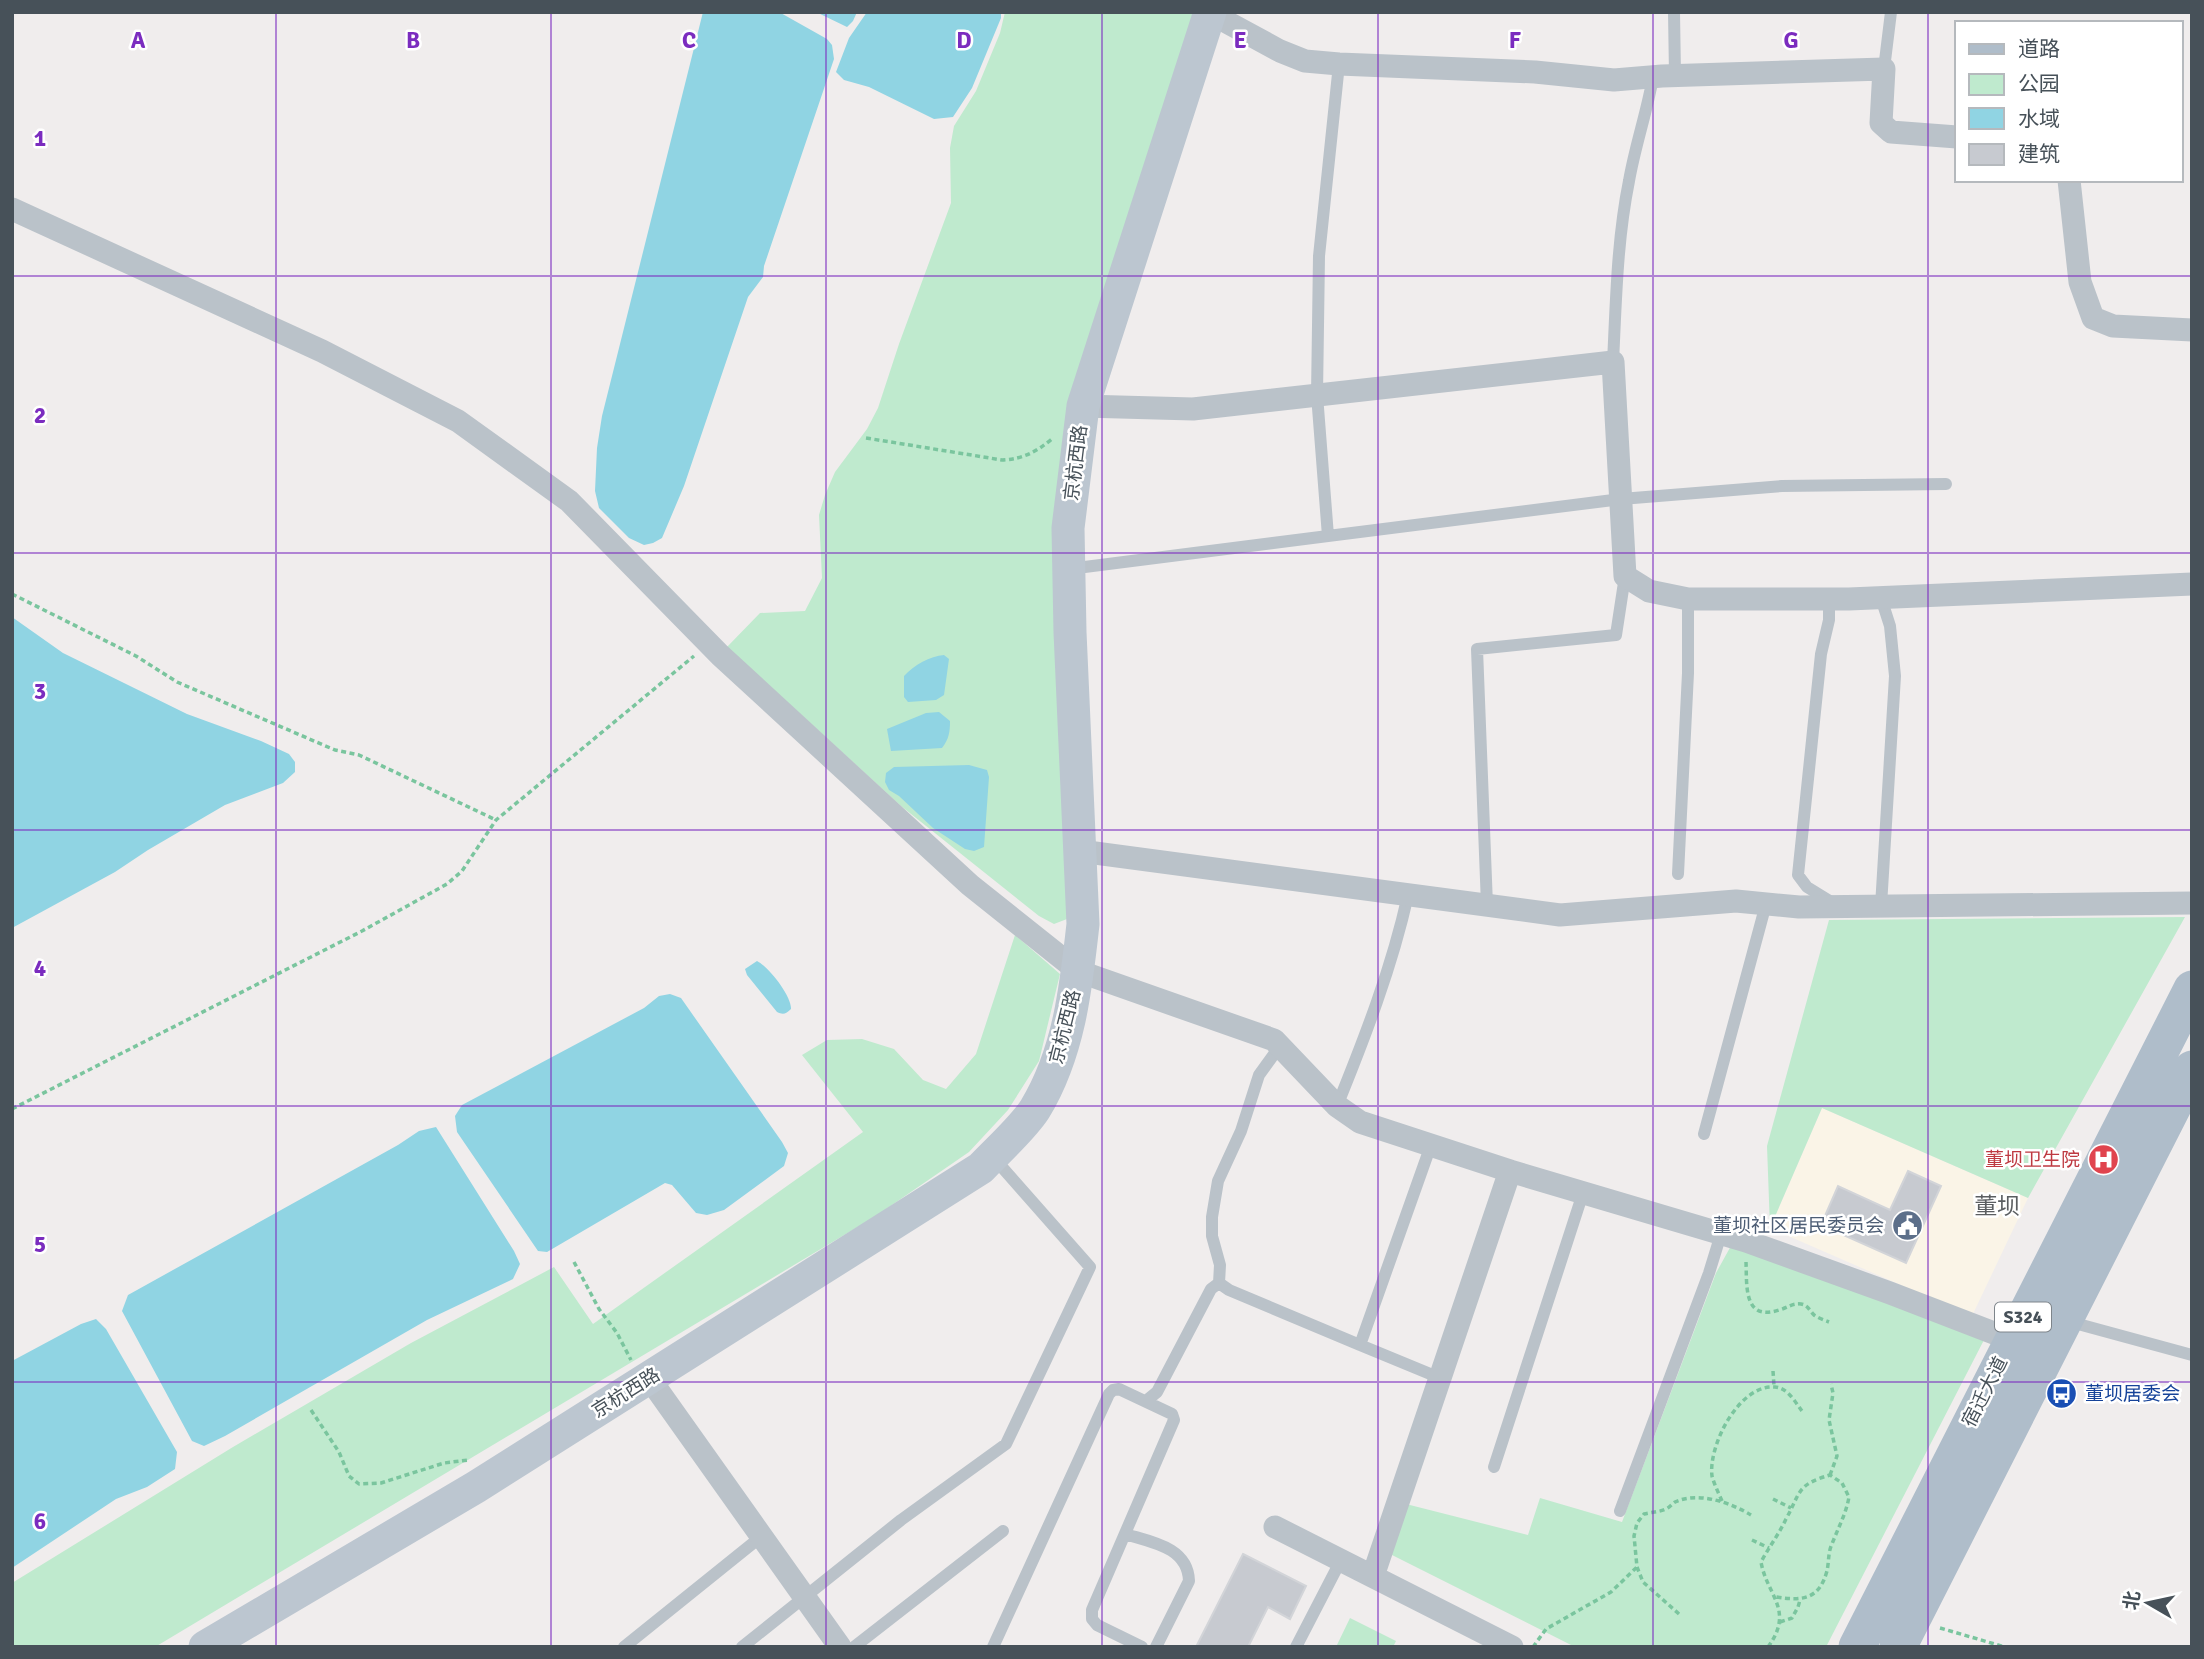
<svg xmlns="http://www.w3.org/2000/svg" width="2204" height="1659" font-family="Signika,'Noto Sans SC',sans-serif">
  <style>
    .commercial { fill: #faf4e7 }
    .green { fill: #bfeace }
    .water { fill: #90d4e3 }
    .building { fill: #c7cad0; stroke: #d2d4d8; stroke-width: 2 }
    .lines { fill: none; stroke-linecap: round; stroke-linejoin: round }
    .path { stroke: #7ac59e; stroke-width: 3.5; stroke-dasharray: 5 3.5; stroke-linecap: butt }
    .lane { stroke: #bac2c9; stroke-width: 12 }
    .street { stroke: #bac2c9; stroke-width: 23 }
    .secondary { stroke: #bcc6d0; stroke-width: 33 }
    .primary { stroke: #afbdca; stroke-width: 37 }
    .grid { fill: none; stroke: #7b2cbf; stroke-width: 2; stroke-opacity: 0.55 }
    .labels { text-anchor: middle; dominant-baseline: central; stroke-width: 5; stroke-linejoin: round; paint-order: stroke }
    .shield { fill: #fff; stroke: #7e858b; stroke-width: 2 }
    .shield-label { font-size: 18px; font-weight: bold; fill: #475159 }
    .street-label { font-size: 19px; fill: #475159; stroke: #fff }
    .health-label { font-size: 19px; fill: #be3a42; stroke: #fff; text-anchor: end }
    .service-label { font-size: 19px; fill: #4e5e75; stroke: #fff; text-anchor: end }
    .transit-label { font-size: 19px; fill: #164399; stroke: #fff; text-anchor: start }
    .quarter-label { font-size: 23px; fill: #5b5e61; stroke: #fff }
    .grid-label { font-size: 23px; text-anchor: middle; font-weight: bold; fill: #7b2cbf; stroke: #fff; stroke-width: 5; stroke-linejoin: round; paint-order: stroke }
  </style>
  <rect width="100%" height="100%" fill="#f0eded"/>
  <path class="commercial" d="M1822,1108L2028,1198L1972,1316L1770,1228Z"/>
  <path class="green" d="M1005,12H1195L1063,445L1067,919L1054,924L1039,916L901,806L727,647L760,613L805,611L822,578L819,515L825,495L835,472L867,429L878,408L899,344L951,203L950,148L954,126L976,91L1000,33Z
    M2185,917L2028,1198L1822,1108L1770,1228L1767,1146L1829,920Z
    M1015,935L1060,974L1039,1061L1008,1110L969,1152L876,1216L155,1647H12V1583L233,1447L411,1343L554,1267L593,1324L863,1132L802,1055L827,1040L862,1039L894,1049L923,1080L946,1089L976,1054Z
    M1732,1244L1985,1338L1826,1647H1575L1390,1554L1406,1504L1528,1535L1540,1498L1622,1522L1716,1273Z
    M1350,1618L1396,1641L1393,1647H1336Z"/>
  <path class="water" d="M703,12H779L827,39L832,45L834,59L764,266L763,277L748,297L684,486L662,538L653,543L644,545L629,538L599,508L595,491L597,448L602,416Z
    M816,12H857L853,21L847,27Z
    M867,12H1001V18L972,88L953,117L934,119L869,87L844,80L836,72L849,38Z
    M12,617L63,653L187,714L261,741L289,754L295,762V772L283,783L225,805L148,850L115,872L12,928Z
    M944,655L949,659L944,695L936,700L908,702L904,697V676C914,665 930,656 944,655Z
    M939,712L950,721C950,732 949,739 942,748L891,751L887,729L926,713Z
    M969,765L987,770L989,777L984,847L974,851L965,849L933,828L899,796L889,790L885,782L886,773L894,767Z
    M757,961C769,967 792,997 791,1009C786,1014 783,1015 777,1012L747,975L745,969Z
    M670,994L681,998L782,1142L788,1153L784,1166L724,1210L707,1215L696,1213L672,1185L665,1183L547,1252L538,1251L457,1132L455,1116L462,1105L644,1008L659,996Z
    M436,1127L514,1251L520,1264L513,1279L427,1320L225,1436L204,1446L192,1441L122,1311L128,1295L398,1145L419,1131Z
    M96,1319L106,1329L177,1452L175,1469L147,1487L116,1499L12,1568V1361L81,1324Z"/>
  <path class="building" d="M1908,1171L1941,1186L1906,1263L1821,1225L1838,1186L1890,1210Z
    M1243,1554L1306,1586L1290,1619L1268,1607L1248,1647H1196Z"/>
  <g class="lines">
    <path class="path" d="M866,438L1002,460C1023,459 1036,452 1052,439
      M12,594L136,656L177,682L335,750L359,755L496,820
      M12,1109L362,931L447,884L462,871L496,820L694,656
      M574,1262L599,1309L617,1333L631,1360
      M1746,1262C1747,1285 1743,1322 1779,1310C1787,1308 1792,1303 1801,1304C1808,1305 1809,1310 1814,1315C1818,1318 1824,1320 1829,1322
      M1773,1371L1774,1386
      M311,1410L339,1452L349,1476L359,1484L381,1483L444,1463L469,1460
      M1830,1475L1837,1456L1829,1420L1833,1393L1831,1384
      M1773,1499L1791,1508
      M1722,1501C1719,1494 1714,1484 1712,1476C1708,1446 1739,1384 1775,1387C1788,1388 1795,1402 1802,1411
      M1752,1540L1769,1548
      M1679,1614L1643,1582L1637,1567L1634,1536L1637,1523L1644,1514C1652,1512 1660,1512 1666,1509C1670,1507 1672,1504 1675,1502C1699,1491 1731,1503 1751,1515
      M1780,1622L1792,1618L1798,1607L1800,1600
      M1940,1628L2005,1647
      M1533,1647L1546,1629L1611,1592L1637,1567
      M1768,1647C1795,1610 1767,1596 1761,1562C1769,1547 1779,1534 1786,1519C1801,1492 1796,1485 1830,1475L1842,1483L1849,1497C1846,1514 1838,1528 1832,1544C1828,1552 1829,1562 1827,1571C1819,1600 1802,1601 1776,1597"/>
    <path class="lane" d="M1674,12L1675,75
      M1884,69L1891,12
      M1613,362C1616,302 1617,240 1629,181C1635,146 1647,112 1653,77
      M1328,536L1621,499L1782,486L1946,484
      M1069,569L1328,536L1317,395L1319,256L1339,64
      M1829,599V620L1821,654L1798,875L1807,887L1833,903
      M1678,874L1688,673V599
      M1487,905L1477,649L1616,635L1625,576
      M1881,906L1895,676L1890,626L1881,598
      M1337,1106C1365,1037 1392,967 1408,895
      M1704,1134L1766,904
      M1431,1145L1360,1345L1440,1378
      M1219,1283L1229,1290L1360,1345
      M2067,1321L2192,1355
      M1146,1401L1157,1392L1211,1289L1219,1283L1220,1265L1212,1236V1217L1218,1181L1241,1131L1259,1075L1280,1046
      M1494,1467L1583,1193
      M1620,1511L1709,1273L1721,1234
      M1125,1534C1151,1542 1188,1547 1189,1581L1156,1647
      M624,1647L762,1536
      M742,1647L901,1520L1006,1444L1090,1267L993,1157
      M854,1647L1003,1531
      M993,1647L1109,1394L1113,1390L1119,1389L1172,1414L1174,1420L1092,1610V1619L1097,1625L1142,1647
      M1296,1647L1341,1560"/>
    <path class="street" d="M1210,13L1280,51L1305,61L1339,64L1535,72L1614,80L1662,76L1884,69L1881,123L1891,132L1957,137
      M2069,180L2080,282L2093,318L2113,326L2192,330
      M12,209L322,351L458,421L569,501L720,655L970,885L1078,971L1274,1040L1337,1106L1360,1122L1510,1171L1746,1241L1890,1293L2012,1340
      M1083,406L1193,409L1613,362L1625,576L1649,591L1688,599H1849L2192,584
      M1080,851L1560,915L1736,901L1799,907L2192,903
      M649,1378L840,1647
      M1275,1527L1512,1647
      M1373,1576L1510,1171"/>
    <path class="secondary" d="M205,1647L476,1487L981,1168C997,1151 1023,1128 1035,1109C1069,1053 1076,988 1083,924L1070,632L1068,528L1083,406L1210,12"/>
    <path class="primary" d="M1857,1647L2192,989
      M1898,1647L2192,1069"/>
  </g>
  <path class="grid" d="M276,12V1647M551,12V1647M826,12V1647M1102,12V1647M1378,12V1647M1653,12V1647M1928,12V1647M12,276H2192M12,553H2192M12,830H2192M12,1106H2192M12,1382H2192"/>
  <defs>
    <symbol id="hospital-disc" viewBox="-11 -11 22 22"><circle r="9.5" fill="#e0444e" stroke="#fff"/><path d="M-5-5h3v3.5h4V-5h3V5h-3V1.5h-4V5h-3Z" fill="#fff"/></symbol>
    <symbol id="civic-disc" viewBox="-11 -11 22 22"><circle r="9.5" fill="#5c6f8a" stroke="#fff"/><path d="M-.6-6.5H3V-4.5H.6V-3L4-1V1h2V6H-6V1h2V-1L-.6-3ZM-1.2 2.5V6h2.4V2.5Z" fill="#fff"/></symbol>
    <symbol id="bus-disc" viewBox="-11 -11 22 22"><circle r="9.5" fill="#1a4fb4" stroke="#fff"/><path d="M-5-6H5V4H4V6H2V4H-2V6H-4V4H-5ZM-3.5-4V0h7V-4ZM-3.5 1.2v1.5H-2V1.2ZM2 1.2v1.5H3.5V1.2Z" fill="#fff"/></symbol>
  </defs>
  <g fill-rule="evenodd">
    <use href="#hospital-disc" x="2086" y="1142" width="35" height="35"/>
    <use href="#civic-disc" x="1890" y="1208" width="35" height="35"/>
    <use href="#bus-disc" x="2044" y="1376" width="35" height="35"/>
  </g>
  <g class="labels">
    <rect class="shield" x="1995" y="1302.5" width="56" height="29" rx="5"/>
    <g class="shield-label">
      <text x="2023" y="1317">S324</text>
    </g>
    <g class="street-label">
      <text transform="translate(1076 463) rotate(-83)">京杭西路</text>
      <text transform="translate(1065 1027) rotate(-76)">京杭西路</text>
      <text transform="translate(1985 1392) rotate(-63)">宿迁大道</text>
      <text transform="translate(626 1393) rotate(-32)">京杭西路</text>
    </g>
    <g class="health-label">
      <text x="2080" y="1160">董坝卫生院</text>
    </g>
    <g class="service-label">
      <text x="1884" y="1226">董坝社区居民委员会</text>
    </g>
    <g class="transit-label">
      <text x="2085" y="1394">董坝居委会</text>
    </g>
    <g class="quarter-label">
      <text x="1997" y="1206">董坝</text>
    </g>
  </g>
  <g class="grid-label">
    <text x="138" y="48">A</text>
    <text x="413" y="48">B</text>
    <text x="689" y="48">C</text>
    <text x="964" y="48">D</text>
    <text x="1240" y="48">E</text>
    <text x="1515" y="48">F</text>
    <text x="1791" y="48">G</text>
    <text x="40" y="146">1</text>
    <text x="40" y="423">2</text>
    <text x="40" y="699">3</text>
    <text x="40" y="976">4</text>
    <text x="40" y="1252">5</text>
    <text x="40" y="1529">6</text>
  </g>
  <rect width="2204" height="1659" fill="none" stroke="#475159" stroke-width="28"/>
  <rect x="1955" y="21" width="228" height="161" fill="#ffffff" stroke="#b5b9bd" stroke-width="2"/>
  <rect x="1969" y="44" width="35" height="10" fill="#afbdca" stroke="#b5b9bd" stroke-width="2"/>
  <text x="2018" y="56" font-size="21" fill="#475159">道路</text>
  <rect x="1969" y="74" width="35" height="21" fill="#bfeace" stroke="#b5b9bd" stroke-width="2"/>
  <text x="2018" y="91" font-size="21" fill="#475159">公园</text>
  <rect x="1969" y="108" width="35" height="21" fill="#90d4e3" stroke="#b5b9bd" stroke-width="2"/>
  <text x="2018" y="126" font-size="21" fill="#475159">水域</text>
  <rect x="1969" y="144" width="35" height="21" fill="#c7cad0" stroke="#b5b9bd" stroke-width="2"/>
  <text x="2018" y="161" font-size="21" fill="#475159">建筑</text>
  <g transform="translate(2148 1603) rotate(279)" stroke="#ffffff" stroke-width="5" paint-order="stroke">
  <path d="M0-5L12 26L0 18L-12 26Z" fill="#475159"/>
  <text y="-10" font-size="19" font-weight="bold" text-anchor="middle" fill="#475159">北</text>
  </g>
</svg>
